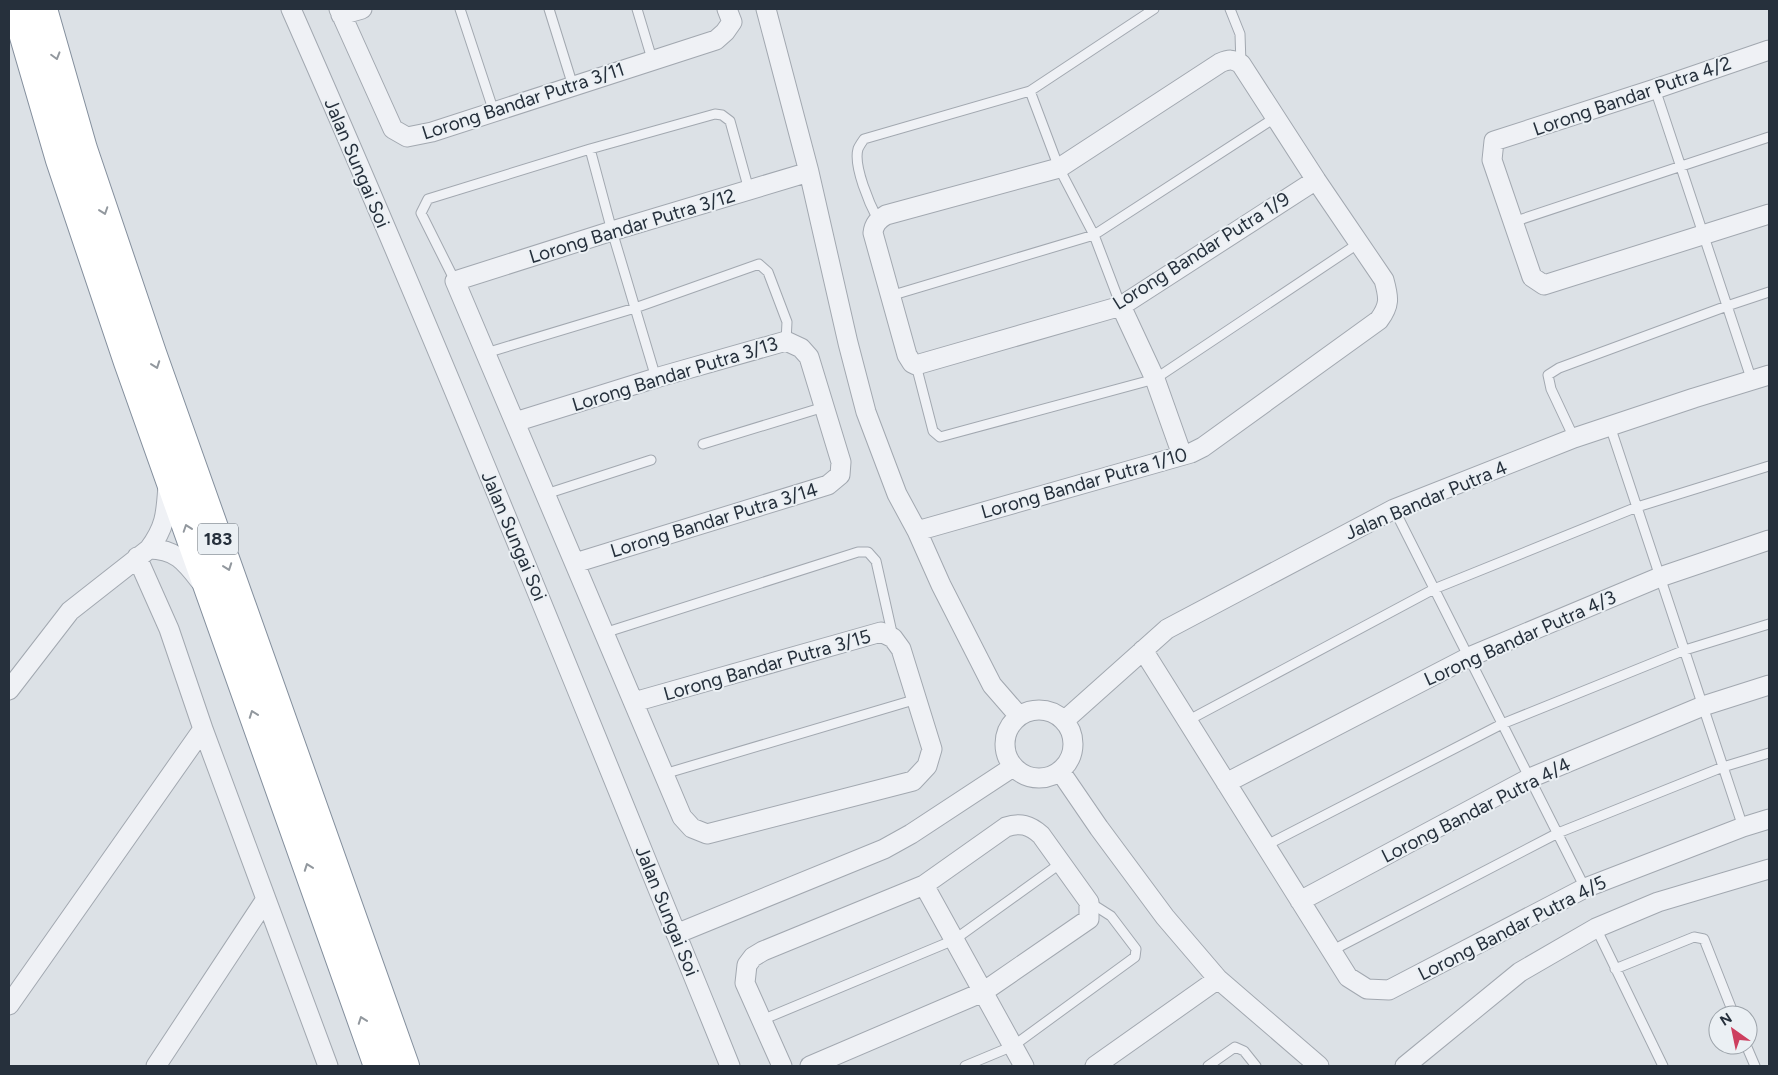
<svg xmlns="http://www.w3.org/2000/svg" width="1778" height="1075" font-family="Figtree,sans-serif">
  <style>
    .lines { fill: none; stroke-linecap: round; stroke-linejoin: round }
    .service-casing { stroke: #a2a8b0; stroke-width: 11 }
    .minor-casing { stroke: #a2a8b0; stroke-width: 21 }
    .trunk-casing { stroke: #848f9d; stroke-width: 30 }
    .service { stroke: #eff1f5; stroke-width: 9 }
    .minor { stroke: #eff1f5; stroke-width: 19 }
    .trunk { stroke: #fff; stroke-width: 28 }
    .oneway { stroke: #92989e }
    .labels { text-anchor: middle; dominant-baseline: central; stroke-width: 4; stroke-linejoin: round; paint-order: stroke }
    .shield { fill: #ebf0f4; stroke: #616a73; stroke-width: 1 }
    .shield-label { font-size: 18px; font-weight: bold; fill: #26303c }
    .street-label { font-size: 19px; fill: #26303c; stroke: #ebf0f4 }
  </style>
  <rect width="100%" height="100%" fill="#dce1e6"/>
  <g class="lines">
    <defs>
      <path id="service" d="M460,9L494,112
        M549,9L573,86
        M637,9L652,59
        M1230,9L1240,34L1241,64
        M1655,89L1752,381
        M1030,91L1059,168L1094,235L1121,306
        M590,149L612,231L656,378
        M878,220C870,205 853,166 858,149C859,146 862,142 864,139L1030,91L1154,9
        M1513,222L1769,137
        M455,281L421,213L428,199L590,149L715,114L722,115L730,121L749,190
        M890,296L1094,235L1276,117
        M486,353L635,308L759,264L768,272L787,322L786,341
        M916,365L933,431L940,437L1155,379L1359,243
        M1610,426L1743,827
        M1574,438L1551,389L1548,375L1559,368L1727,306L1769,292
        M703,444L824,407
        M546,494L651,460
        M1394,509L1585,888
        M604,633L858,552H868L876,561L893,637
        M1187,721L1434,589L1637,507L1769,466
        M664,774L917,699
        M1265,846L1502,724L1685,650L1769,624
        M1596,928L1663,1066
        M1331,951L1558,833L1723,767L1769,753
        M1615,969L1694,937L1704,939L1734,1015
        M762,1020L954,940L1061,863
        M1746,1045L1755,1066
        M965,1066L1013,1046L1135,957L1136,949L1111,916L1089,902
        M1208,1066L1235,1047L1244,1051L1256,1066"/>
      <path id="minor" d="M291,9C445,358 586,713 730,1066
        M339,9L393,129L407,137L432,132L716,40L725,32L732,22L727,9
        M766,9L809,172L848,343L866,412L897,494L917,531L941,585L992,685L1019,716
        M341,15L362,9
        M1769,50L1655,89L1494,141L1492,160L1532,277L1544,285L1769,214
        M1121,306L1155,379L1182,455
        M515,422L659,377L786,341L801,348L809,357L841,462L840,475L828,485L575,563
        M917,531L1191,453L1203,447L1379,320C1390,305 1389,298 1384,280L1316,180L1241,64C1233,59 1229,59 1220,63L1059,168L886,215C878,220 874,224 873,233L907,355L912,363L916,365L1121,306L1316,180
        M149,549C175,549 185,561 200,581
        M1143,650L1348,977L1367,989L1389,990L1585,888L1743,827L1769,819
        M9,690L70,611L149,549C166,526 166,513 168,485
        M634,702L881,632L893,638L901,649L932,749L927,766L913,781L707,834L692,828L682,817L455,281L612,231L809,172
        M1005 744a34 34 0 1 1 68 0a34 34 0 1 1-68 0Z
        M1065,720L1167,629L1394,509L1574,438L1694,398L1769,375
        M1060,771L1099,828L1165,917L1218,979L1319,1066
        M1226,783L1469,657L1660,577L1769,540
        M924,885L1024,1066
        M266,899L328,1066
        M1300,901L1530,778L1703,706L1769,685
        M676,934L884,849L911,834L1013,767
        M9,1005L203,729L169,629L137,557
        M156,1066L266,899L203,729
        M782,1066L745,983L747,965L753,957L763,951L924,885L1006,827C1020,822 1030,825 1041,835L1089,902V919L983,992L810,1066
        M1095,1066L1218,979
        M1405,1066L1520,972L1596,928L1658,902L1769,869"/>
      <path id="trunk" d="M16,9L60,160L128,362L378,1066
        M43,9L83,149L152,353L405,1066"/>
    </defs>
    <use href="#service" class="service-casing"/>
    <use href="#minor" class="minor-casing"/>
    <use href="#trunk" class="trunk-casing"/>
    <use href="#service" class="service"/>
    <use href="#minor" class="minor"/>
    <use href="#trunk" class="trunk"/>
  </g>
  <defs><path id="oneway-chevron" d="M-2-3.5L2.5 0L-2 3.5" fill="none" stroke-width="1.6" stroke-linecap="round" stroke-linejoin="round" transform="scale(1.25)"/></defs>
  <g class="oneway">
    <use href="#oneway-chevron" transform="translate(56 56) rotate(74)"/>
    <use href="#oneway-chevron" transform="translate(104 211) rotate(71)"/>
    <use href="#oneway-chevron" transform="translate(156 365) rotate(70)"/>
    <use href="#oneway-chevron" transform="translate(187 528) rotate(-109)"/>
    <use href="#oneway-chevron" transform="translate(228 567) rotate(70)"/>
    <use href="#oneway-chevron" transform="translate(253 714) rotate(-110)"/>
    <use href="#oneway-chevron" transform="translate(308 867) rotate(-110)"/>
    <use href="#oneway-chevron" transform="translate(362 1020) rotate(-110)"/>
  </g>
  <g class="labels">
    <rect class="shield" x="198" y="523.5" width="40" height="31" rx="4"/>
    <g class="shield-label">
      <text x="218" y="539">183</text>
    </g>
    <g class="street-label">
      <text transform="translate(1632 96) rotate(-19)">Lorong Bandar Putra 4/2</text>
      <text transform="translate(523 101) rotate(-18)">Lorong Bandar Putra 3/11</text>
      <text transform="translate(357 163) rotate(67)">Jalan Sungai Soi</text>
      <text transform="translate(632 226) rotate(-17)">Lorong Bandar Putra 3/12</text>
      <text transform="translate(1201 251) rotate(-32)">Lorong Bandar Putra 1/9</text>
      <text transform="translate(675 374) rotate(-17)">Lorong Bandar Putra 3/13</text>
      <text transform="translate(1084 483) rotate(-16)">Lorong Bandar Putra 1/10</text>
      <text transform="translate(1426 500) rotate(-23)">Jalan Bandar Putra 4</text>
      <text transform="translate(714 520) rotate(-17)">Lorong Bandar Putra 3/14</text>
      <text transform="translate(514 536) rotate(67)">Jalan Sungai Soi</text>
      <text transform="translate(1520 638) rotate(-24)">Lorong Bandar Putra 4/3</text>
      <text transform="translate(767 665) rotate(-16)">Lorong Bandar Putra 3/15</text>
      <text transform="translate(1476 810) rotate(-27)">Lorong Bandar Putra 4/4</text>
      <text transform="translate(667 911) rotate(68)">Jalan Sungai Soi</text>
      <text transform="translate(1512 928) rotate(-27)">Lorong Bandar Putra 4/5</text>
    </g>
  </g>
  <rect width="1778" height="1075" fill="none" stroke="#26303c" stroke-width="20"/>
  <g transform="translate(1733 1030) rotate(327)"><circle r="24" fill="#ebf0f4" stroke="#9ca3aa"/>
  <path d="M0-4L9 19L0 12L-9 19Z" fill="#cd3f5f"/>
  <text y="-8" font-size="14" font-weight="bold" text-anchor="middle" fill="#26303c">N</text>
  </g>
</svg>
